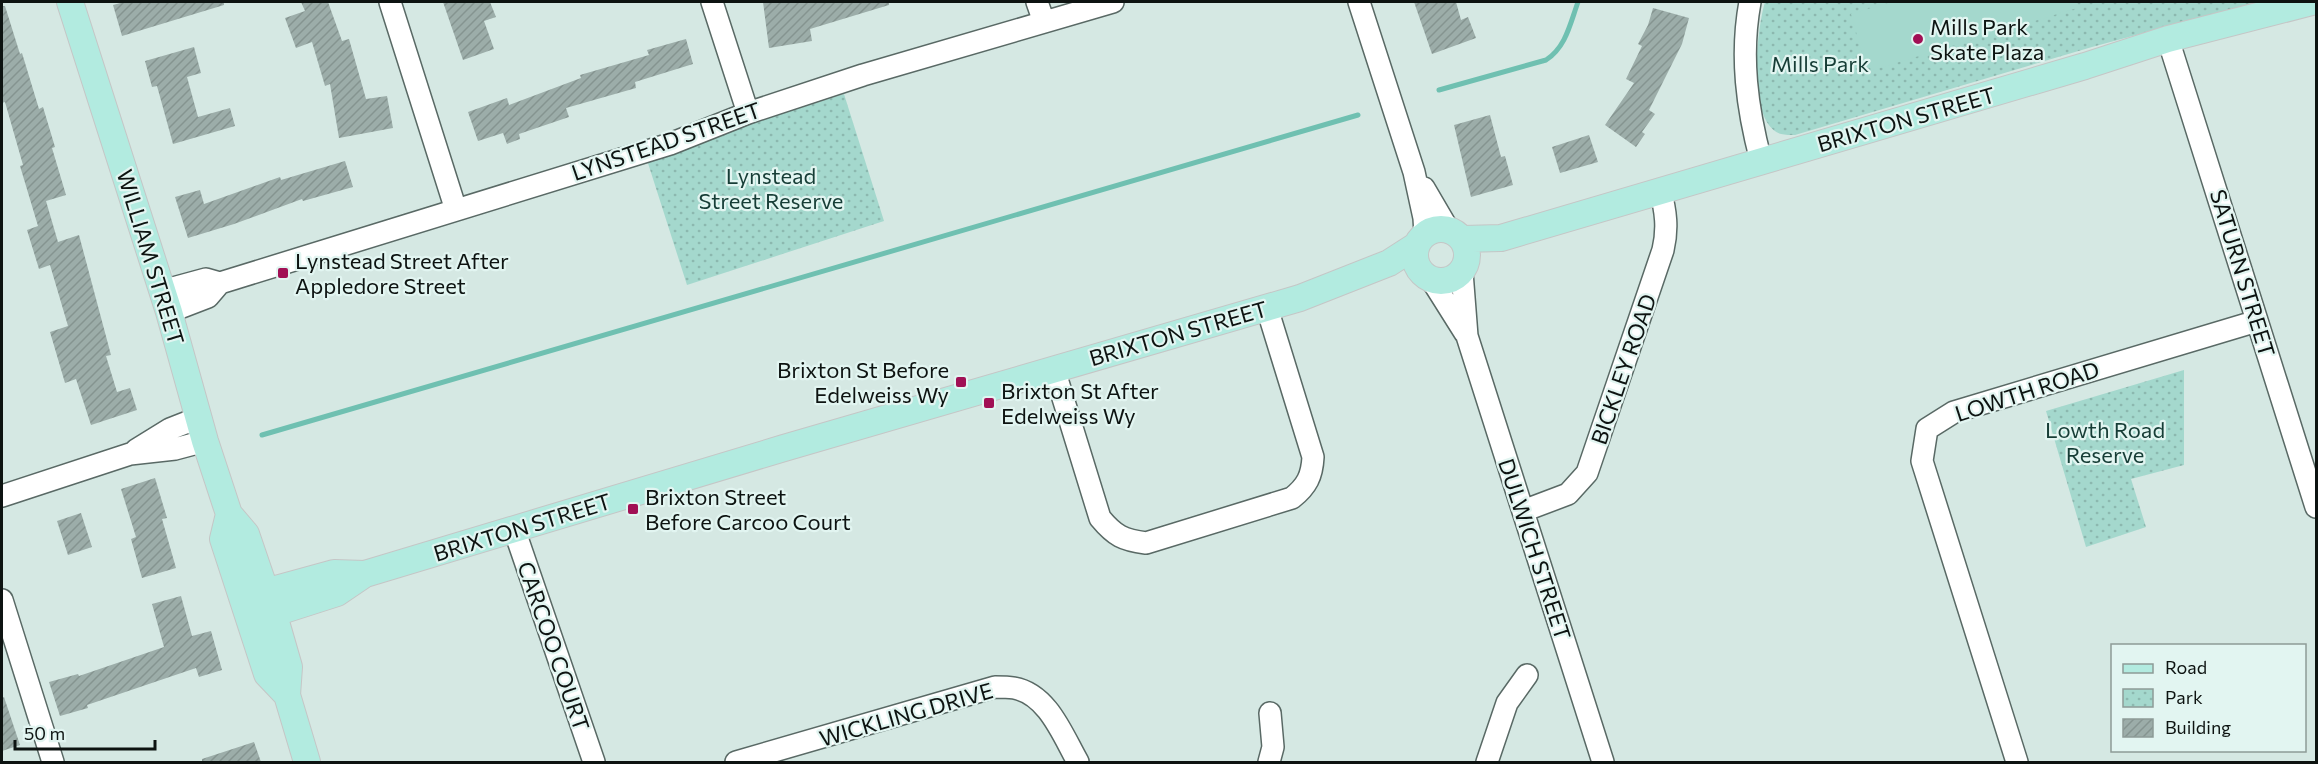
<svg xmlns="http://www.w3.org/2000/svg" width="2318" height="764" font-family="Commissioner,sans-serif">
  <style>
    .park { fill: url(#park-dots) }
    .pitch { fill: #a4d8cd }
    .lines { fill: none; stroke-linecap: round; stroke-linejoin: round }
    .stream { stroke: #6fc0b1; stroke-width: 5 }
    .building { fill: url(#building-hatch) }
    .minor-casing { stroke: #596965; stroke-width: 24 }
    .major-casing { stroke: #c5c6c6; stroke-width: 28 }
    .minor { stroke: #fff; stroke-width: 21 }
    .major { stroke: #b2ebe0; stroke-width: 26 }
    .poi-dot { fill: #a11055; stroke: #e2f5f1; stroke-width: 2 }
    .labels { text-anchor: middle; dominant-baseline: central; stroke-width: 4.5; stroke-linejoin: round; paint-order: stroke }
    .poi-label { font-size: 22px; fill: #0d1311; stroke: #e2f5f1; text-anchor: start }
    .park-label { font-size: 22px; fill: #163d36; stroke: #e2f5f1 }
    .street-label { font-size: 22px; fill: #0d1311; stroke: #e2f5f1 }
  </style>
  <defs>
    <pattern id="park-dots" width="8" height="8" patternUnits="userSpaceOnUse" patternTransform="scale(1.5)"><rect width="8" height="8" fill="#a4d8cd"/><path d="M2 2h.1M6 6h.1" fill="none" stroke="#8cb8af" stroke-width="1.8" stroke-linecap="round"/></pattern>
    <pattern id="building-hatch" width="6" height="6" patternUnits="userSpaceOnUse" patternTransform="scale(1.5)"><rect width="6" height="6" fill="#9cada9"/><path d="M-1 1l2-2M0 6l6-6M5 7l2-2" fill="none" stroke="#859490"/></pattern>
  </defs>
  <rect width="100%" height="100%" fill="#d5e8e3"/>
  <path class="park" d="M1765,2H2258L2092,47L1795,135C1791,135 1785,135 1781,134C1746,123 1757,28 1765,2Z
    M844,94L884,221L687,285L646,157Z
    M2184,370V465L2131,479L2146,527L2086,547L2046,411Z"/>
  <path class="pitch" d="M1891,2H2075L2077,8L1873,70L1865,64L1851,14Z"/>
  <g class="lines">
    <path class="stream" d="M1439,90L1546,60C1566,47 1570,24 1578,2
      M262,435L1358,115"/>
  </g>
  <path class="building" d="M124,2H224V5L122,36L113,5Z
    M301,2H328L342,41L349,39L366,99L387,96L393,128L339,138L330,84L325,86L312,42L296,48L285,18L305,11Z
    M443,2H490L496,17L484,21L494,49L463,60Z
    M763,2H889V5L810,29L812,41L769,48Z
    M1414,2H1456L1461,20L1468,17L1476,38L1432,54Z
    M2,6H5L20,54L22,53L39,109L43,107L55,147L52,148L66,195L46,201L58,242L79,235L111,355L106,356L117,392L130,388L137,410L91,425L76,379L65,383L50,332L68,326L50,265L39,269L27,230L38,226L20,166L23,165L5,102L2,103Z
    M1653,8L1689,18L1682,44L1649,110L1655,114L1642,132L1645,134L1636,147L1605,125L1634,83L1626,79L1642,46L1638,44L1648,25Z
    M686,39L693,64L635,82L636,88L566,108L569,117L519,134L520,139L507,144L503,133L478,141L468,112L507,98L509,105L581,78L580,75L649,55L647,50Z
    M194,47L201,73L187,77L198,117L230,108L235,126L173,144L157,86L152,87L145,61Z
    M1490,115L1501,157L1505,156L1513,185L1471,197L1454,125Z
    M1589,135L1598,162L1560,173L1552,147Z
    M345,161L353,187L303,201L302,199L234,224L188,238L175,197L200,190L204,204L280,177L281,180Z
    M155,478L167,518L162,519L176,568L142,578L131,539L136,537L121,489Z
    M81,513L92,547L68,555L57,521Z
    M181,596L192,636L211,631L222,670L199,677L196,668L87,705L88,708L60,716L49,682L78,674L79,676L164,647L152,604Z
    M4,697L20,745L2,751V698Z
    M254,742L261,762H202V759Z"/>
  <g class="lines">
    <defs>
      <path id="minor" d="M390,2L456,210
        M712,2L748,113
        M1037,2L1044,22
        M1359,2L1414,172L1424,218L1425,234
        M1750,2C1740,56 1747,108 1761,161
        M2168,39L2316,507
        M1424,188L1448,229
        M1462,272L1467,336L1603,762
        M1431,279L1465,333
        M162,291L206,279L220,283
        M169,312L208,297L220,283L670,144L748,113L863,75L1113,2
        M1054,369L1100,518C1115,536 1123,540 1146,543L1292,498C1307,486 1312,476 1313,457L1267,308
        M136,450L170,429L198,418
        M2,496L130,454L175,449L205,441
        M1523,511L1568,494L1587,473L1663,250C1668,229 1666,211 1660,190
        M514,529L594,762
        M2,600L53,762
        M736,762L995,687C1001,687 1008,687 1014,688C1048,694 1063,736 1078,762
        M1269,762L1273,747L1270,713
        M1487,762L1507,703L1527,675
        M2017,762L1922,461L1927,429L1954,412L2257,321"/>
      <path id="major" d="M70,2L169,312L205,441L229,514L246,534L276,622L289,667L287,695L307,762
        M1415 255a26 26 0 1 1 52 0a26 26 0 1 1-52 0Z
        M1463,239L1501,238L2085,66L2168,39L2312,2
        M229,514L223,539L267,674L287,695
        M243,598L334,573L365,574L784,448L1300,298L1389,263L1417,245
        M259,618L337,593L365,574"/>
    </defs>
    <use href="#minor" class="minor-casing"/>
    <use href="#major" class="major-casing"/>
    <use href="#minor" class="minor"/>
    <use href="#major" class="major"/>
  </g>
  <g class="poi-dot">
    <circle cx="1918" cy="39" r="6"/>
    <rect x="277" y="267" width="12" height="12" rx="3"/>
    <rect x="955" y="376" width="12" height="12" rx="3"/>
    <rect x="983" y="397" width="12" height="12" rx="3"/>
    <rect x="627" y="503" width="12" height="12" rx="3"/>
  </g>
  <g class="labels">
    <g class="poi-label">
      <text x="1930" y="26">Mills Park<tspan x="1930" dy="25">Skate Plaza</tspan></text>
      <text x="295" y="260">Lynstead Street After<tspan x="295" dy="25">Appledore Street</tspan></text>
      <text x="949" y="369" text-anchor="end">Brixton St Before<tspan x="949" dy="25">Edelweiss Wy</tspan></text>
      <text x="1001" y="390">Brixton St After<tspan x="1001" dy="25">Edelweiss Wy</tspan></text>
      <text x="645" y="496">Brixton Street<tspan x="645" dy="25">Before Carcoo Court</tspan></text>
    </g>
    <g class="park-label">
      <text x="1820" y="63">Mills Park</text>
      <text x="771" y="175">Lynstead<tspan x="771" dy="25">Street Reserve</tspan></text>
      <text x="2105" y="429">Lowth Road<tspan x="2105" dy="25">Reserve</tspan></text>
    </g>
    <g class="street-label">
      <text transform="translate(1906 119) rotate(-16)">BRIXTON STREET</text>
      <text transform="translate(666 141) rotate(-19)">LYNSTEAD STREET</text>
      <text transform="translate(151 257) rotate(73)">WILLIAM STREET</text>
      <text transform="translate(2243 273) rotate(73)">SATURN STREET</text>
      <text transform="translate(1178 333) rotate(-16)">BRIXTON STREET</text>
      <text transform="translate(1623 369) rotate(-71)">BICKLEY ROAD</text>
      <text transform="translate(2027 391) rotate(-18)">LOWTH ROAD</text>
      <text transform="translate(522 527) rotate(-17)">BRIXTON STREET</text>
      <text transform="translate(1535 549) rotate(72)">DULWICH STREET</text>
      <text transform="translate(554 646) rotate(71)">CARCOO COURT</text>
      <text transform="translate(906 714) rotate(-16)">WICKLING DRIVE</text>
    </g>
  </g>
  <rect width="2318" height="764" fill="none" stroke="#0d1311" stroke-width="6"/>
  <rect x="2111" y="644" width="195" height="108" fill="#e2f5f1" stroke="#8d9b97" stroke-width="1.5"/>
  <rect x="2123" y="664" width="30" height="9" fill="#b2ebe0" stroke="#8d9b97" stroke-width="1.5"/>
  <text x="2165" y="674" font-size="18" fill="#0d1311">Road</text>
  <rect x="2123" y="689" width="30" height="18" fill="url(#park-dots)" stroke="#8d9b97" stroke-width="1.5"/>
  <text x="2165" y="704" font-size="18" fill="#0d1311">Park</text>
  <rect x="2123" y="719" width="30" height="18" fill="url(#building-hatch)" stroke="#8d9b97" stroke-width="1.5"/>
  <text x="2165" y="734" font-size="18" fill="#0d1311">Building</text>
  <path d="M15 740v9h140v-9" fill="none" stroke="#0d1311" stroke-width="3"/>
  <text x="24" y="740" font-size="18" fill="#0d1311" stroke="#e2f5f1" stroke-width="4.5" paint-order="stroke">50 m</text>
</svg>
